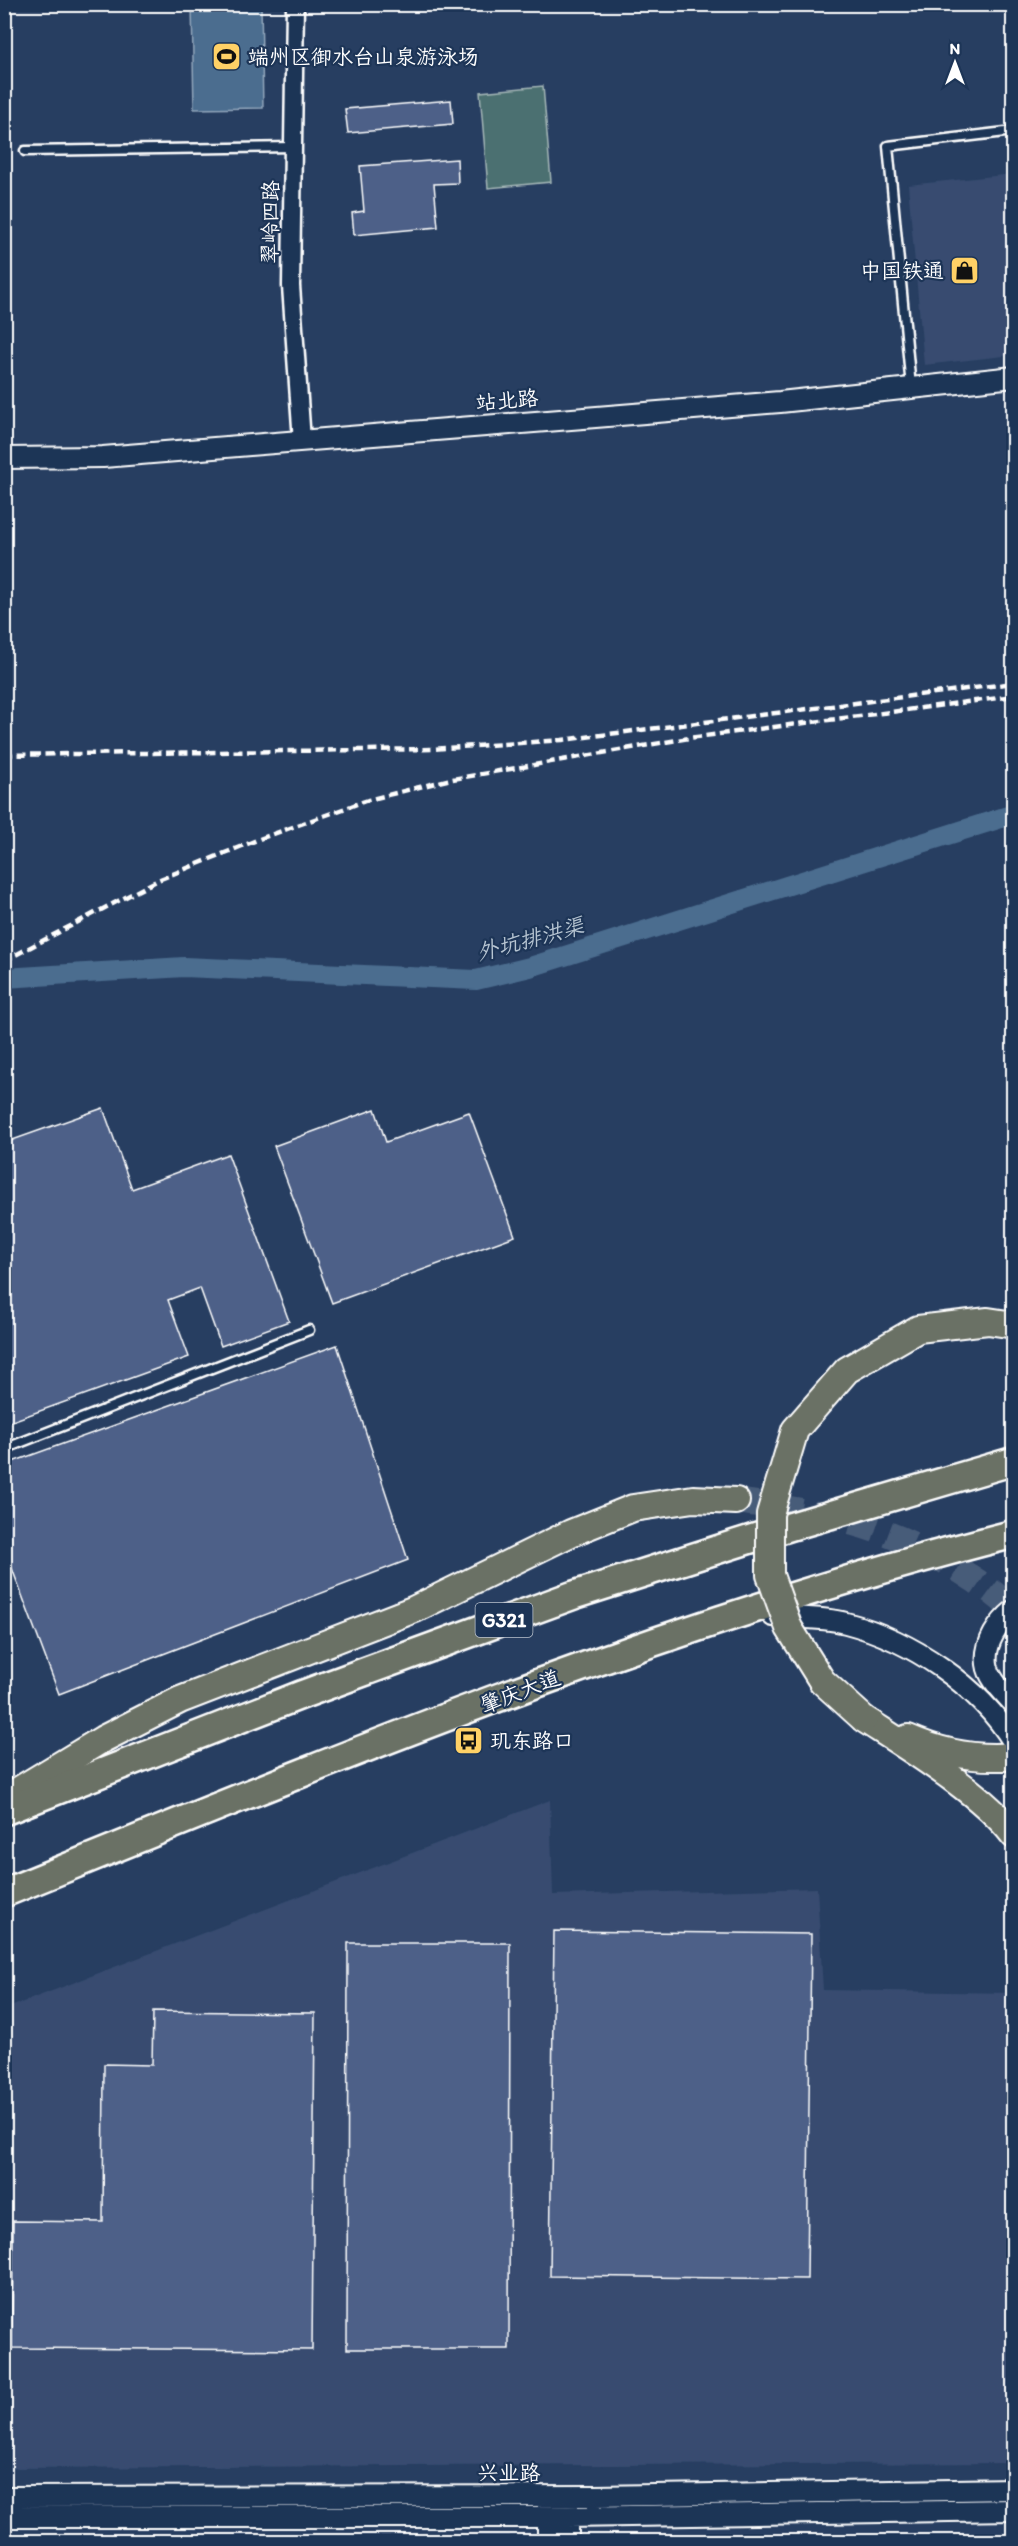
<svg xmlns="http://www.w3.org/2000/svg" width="1018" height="2546" font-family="Itim,'LXGW WenKai TC',sans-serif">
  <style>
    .built { fill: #374c70 }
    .green { fill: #4c7071; stroke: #a6b8b8; stroke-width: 1.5 }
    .water { fill: #4b6d8f; stroke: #93a7bc; stroke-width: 1.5 }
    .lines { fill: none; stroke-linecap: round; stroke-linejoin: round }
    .canal { stroke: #4b6d8f; stroke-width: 20 }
    .building { fill: #4e6188; stroke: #fff; stroke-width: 1.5 }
    .primary-tunnel { stroke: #475b79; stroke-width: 26; stroke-dasharray: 26 13; stroke-linecap: butt }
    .service-casing { stroke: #fff; stroke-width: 13 }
    .minor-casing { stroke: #fff; stroke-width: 21 }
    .tertiary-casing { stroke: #fff; stroke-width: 24 }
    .primary-casing { stroke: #fff; stroke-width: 30 }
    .trunk-casing { stroke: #fff; stroke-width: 32 }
    .service { stroke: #1d3557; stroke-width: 8 }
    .minor { stroke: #1d3557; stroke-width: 16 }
    .tertiary { stroke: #1d3557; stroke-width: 20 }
    .primary { stroke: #6b7165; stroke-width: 26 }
    .trunk { stroke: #6b7165; stroke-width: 27 }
    .rail { stroke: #fff; stroke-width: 4.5; stroke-dasharray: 9 4.5; stroke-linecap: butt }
    .primary-bridge-casing { stroke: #fff; stroke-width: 30; stroke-linecap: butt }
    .primary-bridge { stroke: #6b7165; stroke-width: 26 }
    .labels { text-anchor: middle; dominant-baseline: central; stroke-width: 4.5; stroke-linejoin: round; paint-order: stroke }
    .shield { fill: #1d3557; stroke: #bbc2cd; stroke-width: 1.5 }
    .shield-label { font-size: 20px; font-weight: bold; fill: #fff }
    .poi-label { font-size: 21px; fill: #fff; stroke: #1d3557; text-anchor: start }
    .street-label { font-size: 21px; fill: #fff; stroke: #1d3557 }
    .water-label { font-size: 22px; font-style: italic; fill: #b7c5d2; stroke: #1d3557 }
  </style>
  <rect width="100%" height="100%" fill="#273e61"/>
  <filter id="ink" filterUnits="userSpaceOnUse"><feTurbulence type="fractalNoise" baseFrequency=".0167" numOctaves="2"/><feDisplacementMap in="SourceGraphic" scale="12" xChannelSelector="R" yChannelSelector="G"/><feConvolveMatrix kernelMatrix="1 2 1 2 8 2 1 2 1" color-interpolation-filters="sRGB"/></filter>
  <g filter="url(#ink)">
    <path class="built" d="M1013,174V355L924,365L908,185Z
      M550,1800L553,1895L817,1888L823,1990L1013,1993V2463L5,2468V2009Z
      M510,2535V2542L204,2541V2538Z"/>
    <path class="green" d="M543,86L551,182L488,188L480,92Z"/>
    <path class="water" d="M192,5H261L263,108L194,109Z"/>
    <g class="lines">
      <path class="canal" d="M4,978L184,967L476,980L530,967L1014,814"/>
    </g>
    <path class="building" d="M451,100L453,124L348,133L345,109Z
      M457,159L458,183L434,184L438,227L354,235L352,213L364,211L360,166Z
      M103,1108L132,1189L228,1154L289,1321L221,1346L200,1288L168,1300L189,1357L4,1424V1143Z
      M375,1109L386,1142L469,1112L515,1236L332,1303L274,1146Z
      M337,1345L408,1560L59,1694L4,1547V1465Z
      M554,1931L811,1934L807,2279L550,2276Z
      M348,1943H510L509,2349H347Z
      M153,2011L315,2013L312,2350L12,2348L13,2221L103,2222L104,2064L152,2065Z"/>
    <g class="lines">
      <path class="primary-tunnel" d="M736,1501C824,1513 892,1525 967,1575C984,1586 1000,1596 1014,1612"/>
      <defs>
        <path id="service" d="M25,151L293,147
          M911,387L888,146L1014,131
          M4,1449L309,1330"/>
        <path id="minor" d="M295,4L291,286L302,441"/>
        <path id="tertiary" d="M4,458L103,457L780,402L1014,377
          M1014,1610C999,1622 984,1643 987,1664C989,1680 1005,1693 1014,1704
          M773,1616C797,1618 823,1617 846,1623C911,1640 979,1685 1014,1743
          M4,2497L596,2496L1014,2489
          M548,2505V2542
          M568,2505V2542
          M4,2517H568L1014,2510"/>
        <path id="primary" d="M864,1719C910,1749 981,1792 1014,1835
          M908,1738C942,1753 977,1760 1014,1756
          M4,1799L103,1739L180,1700L415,1609L571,1533L633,1508L693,1499L736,1501"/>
        <path id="trunk" d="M4,1811L301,1695L574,1595L789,1527L1014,1461
          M4,1893C335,1759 667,1621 1014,1534"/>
      </defs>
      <use href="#service" class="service-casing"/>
      <use href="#minor" class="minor-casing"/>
      <use href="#tertiary" class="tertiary-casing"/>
      <use href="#primary" class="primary-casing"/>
      <use href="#trunk" class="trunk-casing"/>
      <use href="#service" class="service"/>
      <use href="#minor" class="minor"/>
      <use href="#tertiary" class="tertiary"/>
      <use href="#primary" class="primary"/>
      <use href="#trunk" class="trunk"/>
      <path class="rail" d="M4,755L432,749L562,740L1014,683
        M4,961L158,880L262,838L368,800L447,780L689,738L1014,696"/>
      <defs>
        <path id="primary-bridge" d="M864,1719L822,1681L789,1628L770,1575V1514L795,1430L847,1370L918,1329L988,1321L1014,1325"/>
      </defs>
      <use href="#primary-bridge" class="primary-bridge-casing"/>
      <use href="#primary-bridge" class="primary-bridge"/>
    </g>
  </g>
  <defs>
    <symbol id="stadium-square" viewBox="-11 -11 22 22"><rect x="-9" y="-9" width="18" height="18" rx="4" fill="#ffd166" stroke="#1d3557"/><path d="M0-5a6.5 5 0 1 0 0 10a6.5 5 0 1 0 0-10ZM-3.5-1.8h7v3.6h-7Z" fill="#111"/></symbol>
    <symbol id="shop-square" viewBox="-11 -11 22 22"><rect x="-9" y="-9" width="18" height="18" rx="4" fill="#ffd166" stroke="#1d3557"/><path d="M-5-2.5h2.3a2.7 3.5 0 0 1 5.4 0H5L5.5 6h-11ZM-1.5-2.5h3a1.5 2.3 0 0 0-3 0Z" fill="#111"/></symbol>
    <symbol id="bus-square" viewBox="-11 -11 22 22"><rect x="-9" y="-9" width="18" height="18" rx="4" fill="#ffd166" stroke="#1d3557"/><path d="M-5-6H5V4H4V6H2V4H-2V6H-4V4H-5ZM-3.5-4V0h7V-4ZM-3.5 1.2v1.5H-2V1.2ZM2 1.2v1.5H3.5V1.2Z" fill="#111"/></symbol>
  </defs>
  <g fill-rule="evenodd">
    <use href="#stadium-square" x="210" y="40" width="33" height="33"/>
    <use href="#shop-square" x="948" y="254" width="33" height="33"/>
    <use href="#bus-square" x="452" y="1724" width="33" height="33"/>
  </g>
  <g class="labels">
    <rect class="shield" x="475.5" y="1603" width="57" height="34" rx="4.5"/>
    <g class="shield-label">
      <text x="504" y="1620">G321</text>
    </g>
    <g class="poi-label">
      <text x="248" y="56">端州区御水台山泉游泳场</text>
      <text x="944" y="270" text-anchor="end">中国铁通</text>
      <text x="490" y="1740">玑东路口</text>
    </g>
    <g class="street-label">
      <text transform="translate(270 222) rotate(-89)">翠岭四路</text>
      <text transform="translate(507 400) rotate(-5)">站北路</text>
      <text transform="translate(520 1691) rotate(-21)">肇庆大道</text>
      <text x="509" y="2472">兴业路</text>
    </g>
    <g class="water-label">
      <text transform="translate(530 939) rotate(-15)">外坑排洪渠</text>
    </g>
  </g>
  <rect width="1018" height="2546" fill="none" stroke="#1d3557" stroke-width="24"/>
  <rect x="12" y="12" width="994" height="2522" fill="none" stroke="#fff" stroke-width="2" filter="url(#ink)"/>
  <g transform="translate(955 63)" stroke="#1d3557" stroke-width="4.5" paint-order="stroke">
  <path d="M0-4.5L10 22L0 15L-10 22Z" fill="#ffffff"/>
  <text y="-9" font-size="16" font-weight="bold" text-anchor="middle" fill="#ffffff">N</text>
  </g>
</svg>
